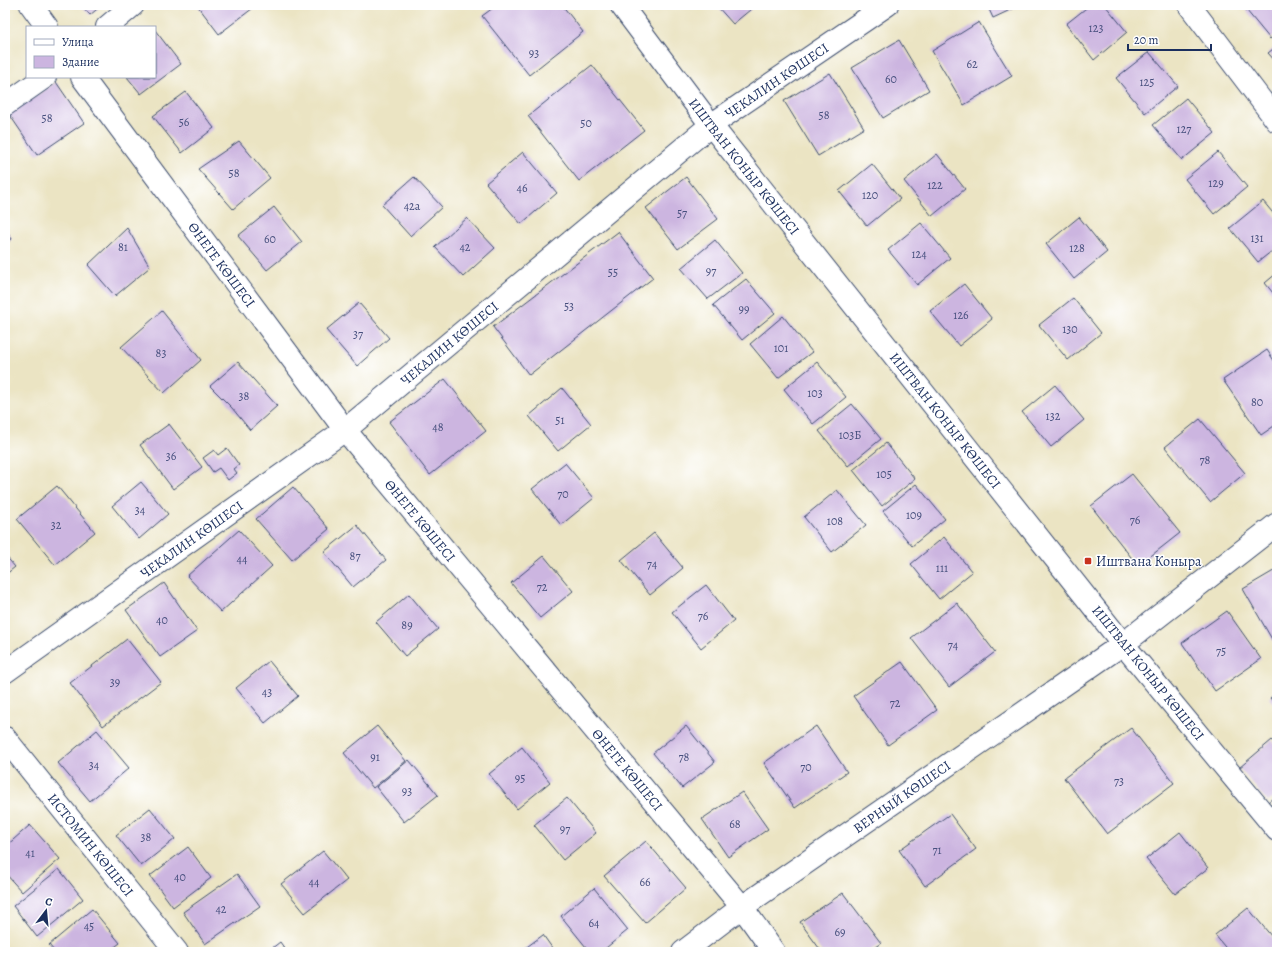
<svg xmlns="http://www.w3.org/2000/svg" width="1282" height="957" font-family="Alegreya,serif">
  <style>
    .building { fill: #ccb5e0 }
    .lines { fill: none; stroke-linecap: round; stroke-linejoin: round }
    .minor-casing { stroke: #3a4a6d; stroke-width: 24 }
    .tertiary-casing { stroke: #3a4a6d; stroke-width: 24 }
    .minor { stroke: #fff; stroke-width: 22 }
    .tertiary { stroke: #fff; stroke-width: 22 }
    .poi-dot { fill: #c8321e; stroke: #fff; stroke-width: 1.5 }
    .labels { text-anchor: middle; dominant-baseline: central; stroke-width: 3; stroke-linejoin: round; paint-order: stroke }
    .number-label { font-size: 12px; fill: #47507e }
    .street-label { font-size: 14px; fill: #1b2f5e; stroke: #fff }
    .poi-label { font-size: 14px; fill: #1b2f5e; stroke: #fff; text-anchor: start }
  </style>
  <rect width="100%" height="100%" fill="#fff"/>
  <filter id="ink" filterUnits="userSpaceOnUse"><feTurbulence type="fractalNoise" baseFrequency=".025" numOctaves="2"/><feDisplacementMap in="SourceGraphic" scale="8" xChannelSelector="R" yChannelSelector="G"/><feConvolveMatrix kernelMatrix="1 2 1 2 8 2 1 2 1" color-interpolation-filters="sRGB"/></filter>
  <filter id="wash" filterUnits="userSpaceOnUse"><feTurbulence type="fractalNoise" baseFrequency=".012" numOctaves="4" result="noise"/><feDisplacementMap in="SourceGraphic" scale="16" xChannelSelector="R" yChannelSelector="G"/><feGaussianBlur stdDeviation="0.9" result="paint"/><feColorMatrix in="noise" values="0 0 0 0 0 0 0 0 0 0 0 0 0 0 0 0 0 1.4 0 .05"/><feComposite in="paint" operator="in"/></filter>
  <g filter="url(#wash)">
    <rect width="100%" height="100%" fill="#ebe4c3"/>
    <g id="blocks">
      <path class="building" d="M81,5H102L90,15Z
        M197,5H257L219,34Z
        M497,5H562L583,32L529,75L482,16Z
        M716,5H756L733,24Z
        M987,5H1021L993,18Z
        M1090,5H1105L1127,32L1094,60L1066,24Z
        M1242,5H1277V33L1270,39Z
        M979,22L1012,76L964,105L932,51Z
        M155,30L181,64L141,94L127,77H155Z
        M899,40L929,90L883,118L852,68Z
        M1277,46V63L1268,53Z
        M1149,52L1178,86L1145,113L1116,78Z
        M592,65L644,130L579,181L528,116Z
        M830,73L864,128L818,156L784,101Z
        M56,82L84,123L37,155L9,114Z
        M186,92L214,128L182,153L153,116Z
        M1186,98L1215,133L1182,160L1153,125Z
        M239,141L270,178L233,209L198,169Z
        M523,152L557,193L521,224L486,183Z
        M1218,152L1247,187L1214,214L1185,179Z
        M937,154L965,189L932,216L904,181Z
        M872,164L900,199L867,226L839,191Z
        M414,177L442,207L410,236L382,205Z
        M686,177L718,219L678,249L646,208Z
        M1263,201L1277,218V247L1258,262L1230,228Z
        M274,207L302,242L267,270L238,236Z
        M1079,217L1107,252L1074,279L1046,244Z
        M467,218L495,248L463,277L435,247Z
        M921,223L950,258L917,285L888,250Z
        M5,228L12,239L5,244Z
        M127,228L150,267L115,296L88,265Z
        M618,232L653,278L529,375L493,327Z
        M715,240L742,273L708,299L681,268Z
        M1277,273V298L1265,283Z
        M746,279L775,313L742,340L713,305Z
        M964,284L992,319L959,346L930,311Z
        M1073,298L1101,333L1068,360L1039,325Z
        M359,303L389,338L357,366L326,330Z
        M162,311L201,360L164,393L121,347Z
        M783,316L812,352L778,378L750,344Z
        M1267,350L1277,365V424L1261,435L1223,380Z
        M238,362L277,406L250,430L232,408L210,386Z
        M817,362L846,397L813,424L784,389Z
        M445,379L486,431L430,475L389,422Z
        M1055,385L1084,420L1051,447L1022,412Z
        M562,388L591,424L558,451L529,416Z
        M852,404L881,439L848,466L819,431Z
        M1200,419L1245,473L1210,502L1165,447Z
        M169,424L202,467L173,489L140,445Z
        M886,443L915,479L882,506L853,470Z
        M227,448L239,465L234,469L237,473L228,480L219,468L213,472L203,458L214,450L218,455Z
        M565,463L594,498L561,525L532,489Z
        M1132,474L1180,533L1138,566L1091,506Z
        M141,482L168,514L139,539L112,506Z
        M916,484L945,519L912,546L883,511Z
        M57,486L95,532L55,565L17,519Z
        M293,487L329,529L292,560L256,519Z
        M837,490L866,525L832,552L804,517Z
        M357,525L386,560L353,587L324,552Z
        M239,530L272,566L221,612L187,576Z
        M654,533L683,568L650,595L621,560Z
        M944,537L972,572L939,599L911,564Z
        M5,555L15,567L5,575Z
        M544,556L573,591L540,618L511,583Z
        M1277,569V636L1273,641L1243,589Z
        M164,583L197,631L160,657L126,610Z
        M706,585L734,621L701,648L672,612Z
        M409,594L438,629L405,656L376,622Z
        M957,603L995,652L949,687L911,638Z
        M1227,611L1261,659L1215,691L1182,643Z
        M127,639L161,682L103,726L70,683Z
        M269,661L298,696L265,723L236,688Z
        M902,662L937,710L888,745L853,696Z
        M1277,692V706L1270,698Z
        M377,726L406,761L373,788L344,753Z
        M686,726L715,762L682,788L653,753Z
        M816,726L847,772L795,808L764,763Z
        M1131,728L1174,783L1107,834L1064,778Z
        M97,730L129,768L90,801L58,763Z
        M1272,740L1277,747V795L1268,802L1239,768Z
        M522,747L550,782L517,809L489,774Z
        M409,760L438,795L404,822L376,787Z
        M742,792L768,829L728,857L702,819Z
        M567,798L596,833L563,860L534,825Z
        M150,808L175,839L141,866L116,835Z
        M950,814L976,849L925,886L899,850Z
        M30,825L60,859L22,892L5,873V847Z
        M1180,832L1208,868L1175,894L1146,859Z
        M646,841L686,888L645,923L604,876Z
        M188,847L211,878L173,907L150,876Z
        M323,851L347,880L305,913L281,884Z
        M59,869L83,899L37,937L13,906Z
        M237,874L260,906L205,944L183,912Z
        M594,888L628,930L601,952H590L561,916Z
        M843,893L881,943L868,952H822L800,922Z
        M1248,908L1277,943L1266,952H1229L1215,935Z
        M92,909L120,943L108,952H55L49,945Z
        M543,935L555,952H520Z
        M280,942L287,952H267Z"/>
    </g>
  </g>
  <g filter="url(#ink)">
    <use href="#blocks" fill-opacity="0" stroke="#3a4a6d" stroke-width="1"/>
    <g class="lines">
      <defs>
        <g id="minor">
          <path d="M31,5L47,27"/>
          <path d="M1189,5L1277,121"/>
          <path d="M107,27L133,5"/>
          <path id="s1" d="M82,77L345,430L742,907L774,952"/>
          <path d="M5,105L45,77"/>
          <path d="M1277,524L1123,644L1277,830"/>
          <path id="s2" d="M5,672L345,430L711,125L887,5"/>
          <path id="s3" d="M5,738L177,952"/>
        </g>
        <g id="tertiary">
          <path id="s4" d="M621,5L711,125L1123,644L742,907L683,952"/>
        </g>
      </defs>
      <use href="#minor" class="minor-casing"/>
      <use href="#tertiary" class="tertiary-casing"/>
      <use href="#minor" class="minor"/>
      <use href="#tertiary" class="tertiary"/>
    </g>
  </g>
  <rect class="poi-dot" x="1084" y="557" width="8" height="8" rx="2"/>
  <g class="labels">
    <g class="number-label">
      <text x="1096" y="28">123</text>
      <text x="534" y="53">93</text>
      <text x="972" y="64">62</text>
      <text x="891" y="79">60</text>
      <text x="1147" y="82">125</text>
      <text x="824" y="115">58</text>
      <text x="47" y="118">58</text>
      <text x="184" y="122">56</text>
      <text x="586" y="123">50</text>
      <text x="1184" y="129">127</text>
      <text x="234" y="173">58</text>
      <text x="1216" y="183">129</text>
      <text x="935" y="185">122</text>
      <text x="522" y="188">46</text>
      <text x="870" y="195">120</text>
      <text x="412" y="206">42а</text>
      <text x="682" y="213">57</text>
      <text x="1257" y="238">131</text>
      <text x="270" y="239">60</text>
      <text x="123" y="247">81</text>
      <text x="465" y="247">42</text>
      <text x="1077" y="248">128</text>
      <text x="919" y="254">124</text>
      <text x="711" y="271">97</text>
      <text x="613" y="272">55</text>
      <text x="569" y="306">53</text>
      <text x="744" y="309">99</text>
      <text x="961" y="315">126</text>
      <text x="1070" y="329">130</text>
      <text x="358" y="334">37</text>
      <text x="781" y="348">101</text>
      <text x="161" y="353">83</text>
      <text x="815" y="393">103</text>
      <text x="244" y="396">38</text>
      <text x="1257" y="402">80</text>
      <text x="1053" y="416">132</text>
      <text x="560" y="420">51</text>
      <text x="438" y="427">48</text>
      <text x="850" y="435">103Б</text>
      <text x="171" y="456">36</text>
      <text x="1205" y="460">78</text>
      <text x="884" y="474">105</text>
      <text x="563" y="494">70</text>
      <text x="140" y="510">34</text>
      <text x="914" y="515">109</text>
      <text x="1135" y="520">76</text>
      <text x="835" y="521">108</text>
      <text x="56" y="525">32</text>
      <text x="355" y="556">87</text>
      <text x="242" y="559">44</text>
      <text x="652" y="564">74</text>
      <text x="942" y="568">111</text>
      <text x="542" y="587">72</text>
      <text x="703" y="616">76</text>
      <text x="162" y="620">40</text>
      <text x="407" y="625">89</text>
      <text x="953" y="645">74</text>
      <text x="1221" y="651">75</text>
      <text x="115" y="682">39</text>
      <text x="267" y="692">43</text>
      <text x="895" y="703">72</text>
      <text x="375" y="757">91</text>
      <text x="684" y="757">78</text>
      <text x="94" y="765">34</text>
      <text x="806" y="767">70</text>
      <text x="520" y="778">95</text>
      <text x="1119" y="781">73</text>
      <text x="407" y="791">93</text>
      <text x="735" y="824">68</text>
      <text x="565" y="829">97</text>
      <text x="146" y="837">38</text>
      <text x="937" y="850">71</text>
      <text x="30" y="853">41</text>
      <text x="180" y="877">40</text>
      <text x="314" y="882">44</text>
      <text x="645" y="882">66</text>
      <text x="221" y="909">42</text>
      <text x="594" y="923">64</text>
      <text x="89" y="926">45</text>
      <text x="840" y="932">69</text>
    </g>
    <g class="street-label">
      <text stroke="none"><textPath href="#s2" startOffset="973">ЧЕКАЛИН КӨШЕСІ</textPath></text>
      <text stroke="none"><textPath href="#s4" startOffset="203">ИШТВАН КОНЫР КӨШЕСІ</textPath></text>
      <text stroke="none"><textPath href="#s1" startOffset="234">ӨНЕГЕ КӨШЕСІ</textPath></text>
      <text stroke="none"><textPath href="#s2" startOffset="553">ЧЕКАЛИН КӨШЕСІ</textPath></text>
      <text stroke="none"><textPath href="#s4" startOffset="527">ИШТВАН КОНЫР КӨШЕСІ</textPath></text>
      <text stroke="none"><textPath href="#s1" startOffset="558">ӨНЕГЕ КӨШЕСІ</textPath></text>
      <text stroke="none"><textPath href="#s2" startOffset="229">ЧЕКАЛИН КӨШЕСІ</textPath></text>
      <text transform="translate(1148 673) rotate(51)">ИШТВАН КОНЫР КӨШЕСІ</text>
      <text stroke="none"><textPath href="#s1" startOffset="882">ӨНЕГЕ КӨШЕСІ</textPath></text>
      <text transform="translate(902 797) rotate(-35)">ВЕРНЫЙ КӨШЕСІ</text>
      <text stroke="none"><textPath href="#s3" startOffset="137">ИСТОМИН КӨШЕСІ</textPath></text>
    </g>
    <g class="poi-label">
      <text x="1096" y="561">Иштвана Коныра</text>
    </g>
  </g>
  <rect width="1282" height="957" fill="none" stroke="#fff" stroke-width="20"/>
  <rect x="26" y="26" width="130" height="52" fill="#ffffff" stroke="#a4acbf"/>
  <rect x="34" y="39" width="20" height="6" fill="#ffffff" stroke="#a4acbf"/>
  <text x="62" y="46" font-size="12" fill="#1b2f5e">Улица</text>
  <rect x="34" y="56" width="20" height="12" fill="#ccb5e0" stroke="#a4acbf"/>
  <text x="62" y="66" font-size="12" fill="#1b2f5e">Здание</text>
  <g transform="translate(46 911) rotate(16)" stroke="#ffffff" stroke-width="3" paint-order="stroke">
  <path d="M0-3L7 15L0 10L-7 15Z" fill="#1b2f5e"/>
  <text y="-6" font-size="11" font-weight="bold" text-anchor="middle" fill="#1b2f5e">С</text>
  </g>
  <path d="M1128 44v6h83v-6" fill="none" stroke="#1b2f5e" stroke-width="2"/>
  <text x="1134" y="44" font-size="12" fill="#1b2f5e" stroke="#ffffff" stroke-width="3" paint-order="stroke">20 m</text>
</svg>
